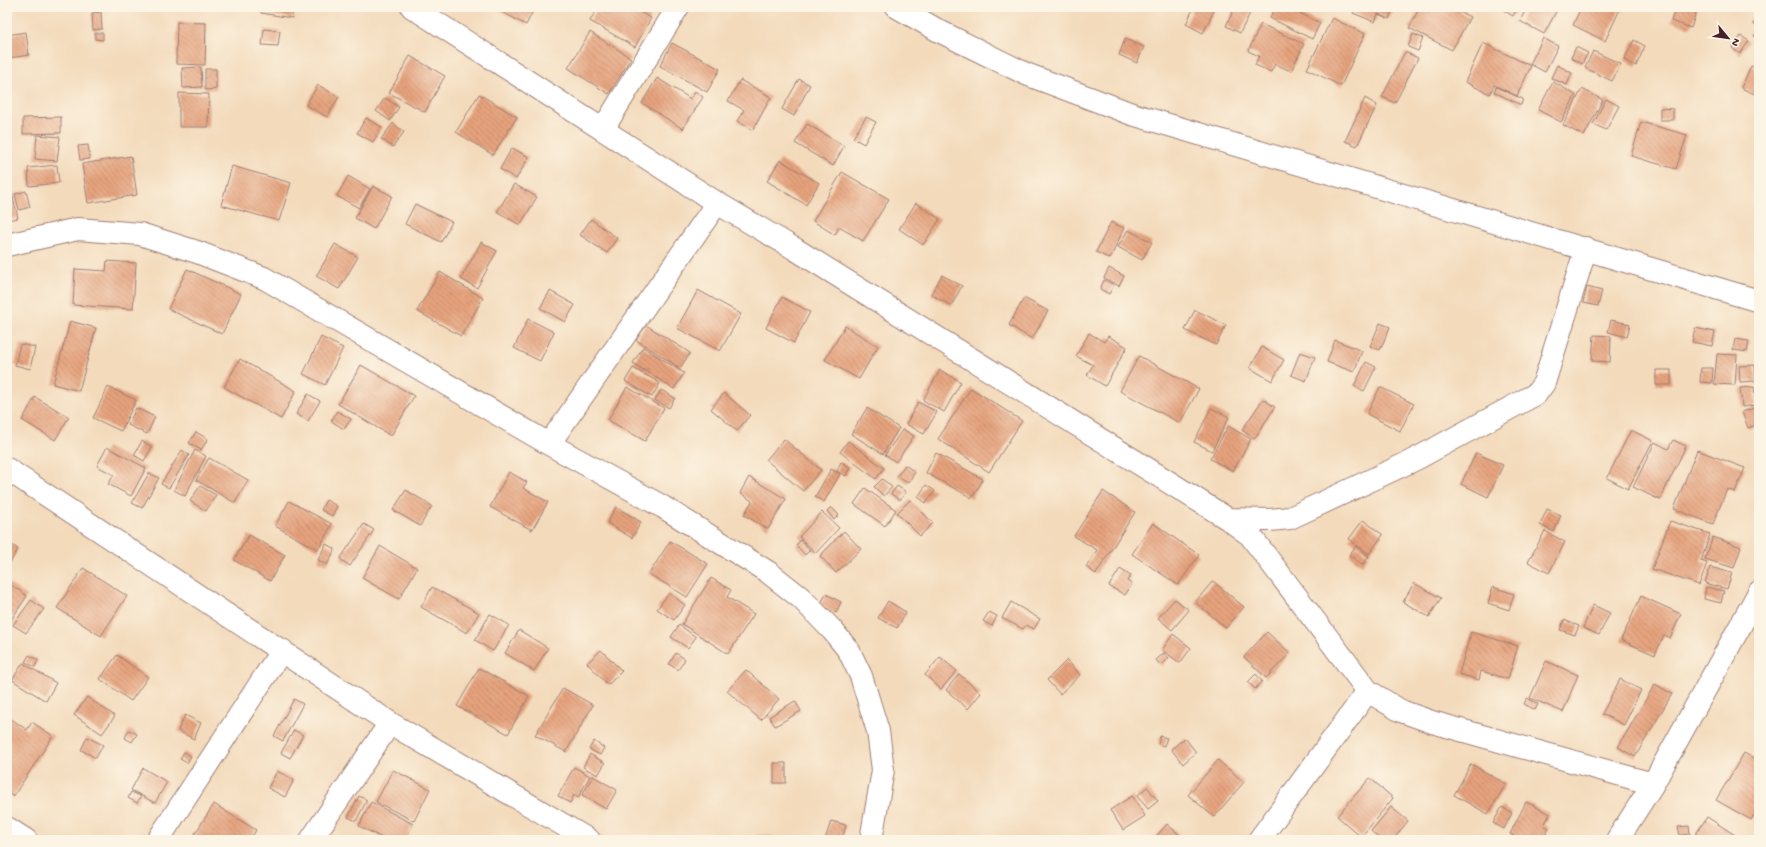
<svg xmlns="http://www.w3.org/2000/svg" width="1766" height="847" font-family="'Gochi Hand',sans-serif">
  <style>
    .building { fill: url(#building-back-hatch) }
    .lines { fill: none; stroke-linecap: round; stroke-linejoin: round }
    .minor-casing { stroke: #9e7c73; stroke-width: 24 }
    .minor { stroke: #fff; stroke-width: 22 }
  </style>
  <defs>
    <pattern id="building-back-hatch" width="6" height="6" patternUnits="userSpaceOnUse"><rect width="6" height="6" fill="#e6a37d"/><path d="M-1 5l2 2M0 0l6 6M5-1l2 2" fill="none" stroke="#bc8467"/></pattern>
  </defs>
  <rect width="100%" height="100%" fill="#fcf5e5"/>
  <filter id="ink" filterUnits="userSpaceOnUse"><feTurbulence type="fractalNoise" baseFrequency=".025" numOctaves="2"/><feDisplacementMap in="SourceGraphic" scale="8" xChannelSelector="R" yChannelSelector="G"/><feConvolveMatrix kernelMatrix="1 2 1 2 8 2 1 2 1" color-interpolation-filters="sRGB"/></filter>
  <filter id="wash" filterUnits="userSpaceOnUse"><feTurbulence type="fractalNoise" baseFrequency=".012" numOctaves="4" result="noise"/><feDisplacementMap in="SourceGraphic" scale="16" xChannelSelector="R" yChannelSelector="G"/><feGaussianBlur stdDeviation="0.9" result="paint"/><feColorMatrix in="noise" values="0 0 0 0 0 0 0 0 0 0 0 0 0 0 0 0 0 1.4 0 .05"/><feComposite in="paint" operator="in"/></filter>
  <g filter="url(#wash)">
    <rect width="100%" height="100%" fill="#f3dabb"/>
    <g id="blocks">
      <path class="building" d="M262,7H293L292,18L261,13Z
        M493,7H535L526,25Z
        M598,7H631L651,18L635,47L590,21Z
        M1194,7H1216L1203,33L1186,24Z
        M1235,7H1253L1240,33L1226,26Z
        M1275,7H1287L1320,23L1312,39L1270,18Z
        M1355,7H1394L1389,19L1378,14L1375,22L1353,13Z
        M1420,7H1463L1460,12L1470,17L1452,50L1409,28Z
        M1500,7H1518L1513,16L1500,8Z
        M1527,7H1552L1557,10L1544,34L1520,21Z
        M1581,7H1621L1605,41L1573,25Z
        M1676,7H1698L1691,28L1671,21Z
        M101,12L102,29L93,30L92,13Z
        M1759,14V38L1754,36L1759,28L1753,24Z
        M1332,18L1365,34L1341,86L1307,69Z
        M177,22L206,23L205,65L176,64Z
        M1261,24L1304,44L1291,71L1275,64L1271,72L1255,65L1259,56L1248,51Z
        M264,29L280,31L278,46L262,45Z
        M26,32L29,55L9,58L7,35Z
        M590,32L631,58L609,94L568,68Z
        M95,33H103V40L95,39Z
        M1413,34L1423,38L1418,51L1408,47Z
        M1741,36L1749,41L1740,54L1732,48Z
        M1543,38L1558,46L1545,72L1530,64Z
        M1125,39L1144,47L1137,63L1119,55Z
        M1634,40L1645,46L1636,66L1624,60Z
        M672,43L720,69L707,92L660,66Z
        M1483,43L1531,66L1517,96L1494,85L1490,94L1465,82Z
        M1576,47L1588,53L1582,64L1571,58Z
        M1593,51L1621,64L1612,81L1585,68Z
        M1405,52L1418,58L1395,103L1382,97Z
        M410,56L445,76L425,112L389,93Z
        M1557,65L1572,73L1567,85L1551,78Z
        M1751,66L1759,69V96L1741,88Z
        M201,67L202,87L183,88L182,68Z
        M205,69H216V89L205,90Z
        M657,78L691,99L695,91L703,97L683,129L642,103Z
        M799,79L810,85L794,116L782,109Z
        M740,80L771,97L753,130L737,121L744,110L728,101Z
        M1553,82L1576,95L1561,122L1538,110Z
        M318,85L339,97L327,117L306,105Z
        M1496,87L1523,99L1521,105L1494,92Z
        M1582,89L1603,100L1584,136L1563,125Z
        M179,93L209,94L208,127H179Z
        M479,94L517,117L493,155L456,132Z
        M385,98L399,107L390,121L376,111Z
        M1365,98L1377,105L1357,146L1345,141Z
        M1606,99L1619,106L1606,130L1593,124Z
        M1660,108L1673,109V120H1660Z
        M61,117V133L23,134V118Z
        M866,117L876,122L864,144L853,138Z
        M366,118L382,127L373,142L357,133Z
        M1641,122L1687,135L1676,169L1631,156Z
        M393,123L404,132L393,147L381,139Z
        M807,124L844,146L833,166L795,143Z
        M37,135L60,137L57,161L35,159Z
        M88,145L90,159L80,160L78,146Z
        M512,148L529,157L516,179L500,169Z
        M131,156L137,195L88,203L82,164Z
        M780,160L819,183L806,205L767,181Z
        M57,165L59,183L29,186L28,168Z
        M232,166L291,183L279,221L221,205Z
        M842,172L889,199L863,241L839,227L835,235L813,221Z
        M348,176L370,189L359,208L337,196Z
        M514,184L537,197L520,225L497,212Z
        M373,186L392,196L374,229L355,218Z
        M26,191L30,207L19,210L15,194Z
        M12,193L18,218L7,220V194Z
        M916,203L940,219L923,245L899,229Z
        M415,204L452,222L441,242L405,224Z
        M591,219L617,238L607,253L580,235Z
        M1111,222L1124,228L1110,259L1096,252Z
        M1128,230L1152,242L1142,260L1118,247Z
        M481,242L497,251L477,288L461,279Z
        M335,244L358,257L339,289L316,276Z
        M107,261L136,263L133,309L73,305L75,269L106,271Z
        M1109,268L1124,276L1119,286L1104,278Z
        M187,269L241,294L222,334L168,309Z
        M440,272L483,298L461,336L417,311Z
        M942,275L962,286L951,306L931,294Z
        M1104,280L1114,285L1109,294L1100,289Z
        M1587,287L1602,291L1598,306L1583,303Z
        M698,290L741,314L720,351L677,328Z
        M550,291L575,305L565,322L540,308Z
        M782,297L810,312L794,343L766,328Z
        M1024,298L1048,311L1032,339L1009,325Z
        M1195,310L1226,325L1216,345L1185,330Z
        M528,319L554,332L540,361L514,348Z
        M1611,320L1630,324L1627,337L1608,332Z
        M70,321L96,328L79,391L53,384Z
        M1380,323L1390,327L1380,350L1370,346Z
        M646,325L690,353L680,368L636,340Z
        M845,326L878,346L859,379L825,360Z
        M1695,328L1715,332L1712,346L1692,342Z
        M1089,333L1104,342L1108,336L1127,347L1105,386L1087,375L1093,365L1076,356Z
        M1594,335L1611,336L1610,362L1592,361Z
        M321,337L343,348L325,385L303,374Z
        M1735,339L1749,341L1747,352L1733,350Z
        M1335,340L1362,351L1354,372L1327,362Z
        M20,344L35,347L30,369L15,365Z
        M643,347L684,373L674,389L633,363Z
        M1262,347L1284,360L1272,381L1250,368Z
        M1300,352L1315,357L1306,381L1291,375Z
        M1717,354L1737,355L1735,385L1714,384Z
        M1139,356L1199,389L1180,423L1120,391Z
        M240,359L296,391L281,419L224,387Z
        M1366,362L1376,367L1364,391L1354,386Z
        M361,365L414,396L391,436L338,404Z
        M1755,365L1756,381L1740,382L1739,366Z
        M633,368L660,383L652,397L625,381Z
        M1701,368H1713L1712,383L1700,382Z
        M940,370L961,382L944,412L923,400Z
        M1656,370H1671V385H1656Z
        M108,387L136,400L121,431L93,418Z
        M627,387L664,408L645,441L608,420Z
        M1380,387L1414,404L1400,431L1367,414Z
        M1754,387L1756,405L1742,407L1740,388Z
        M971,388L1022,421L989,472L938,439Z
        M661,390L675,398L669,408L655,400Z
        M724,393L750,415L737,431L711,409Z
        M308,394L320,401L308,421L296,414Z
        M35,397L69,417L55,440L22,420Z
        M1263,399L1275,407L1254,439L1242,430Z
        M918,402L937,412L924,434L906,424Z
        M1757,407L1759,413V424L1748,428L1742,412Z
        M136,408L155,417L147,434L128,425Z
        M867,408L899,428L883,454L851,434Z
        M1211,408L1229,417L1212,451L1194,442Z
        M337,411L351,419L344,429L331,421Z
        M1228,426L1251,439L1233,471L1210,459Z
        M903,429L914,436L896,462L885,455Z
        M1631,430L1653,441L1628,489L1607,478Z
        M196,432L208,439L201,450L189,443Z
        M784,439L821,470L803,491L766,460Z
        M1673,440L1686,446L1660,500L1633,487L1655,442L1668,449Z
        M142,441L152,447L144,461L134,455Z
        M848,441L884,468L876,479L840,452Z
        M107,447L146,468L131,496L108,484L114,475L97,466Z
        M182,450L189,455L169,488L161,484Z
        M195,450L206,456L185,496L174,490Z
        M1697,450L1745,468L1735,492L1727,489L1713,524L1674,509Z
        M936,453L983,479L972,498L926,473Z
        M1476,453L1503,465L1488,497L1461,484Z
        M209,458L248,480L235,503L196,480Z
        M841,462L850,467L846,476L837,471Z
        M905,465L915,472L908,483L897,476Z
        M831,469L840,474L824,502L815,497Z
        M509,472L527,482L523,488L548,502L532,530L490,507Z
        M149,473L159,478L142,508L132,503Z
        M749,477L786,499L768,529L744,515L752,501L740,493Z
        M882,479L892,487L884,496L874,487Z
        M926,485L935,491L926,503L918,497Z
        M200,486L216,495L206,511L190,501Z
        M897,486L906,492L900,500L891,494Z
        M865,488L896,510L885,526L854,504Z
        M406,490L432,506L420,526L393,510Z
        M1103,491L1135,512L1096,574L1086,567L1097,550L1074,536Z
        M326,500L337,506L332,516L321,510Z
        M910,500L933,523L920,536L897,513Z
        M289,501L332,524L318,550L275,526Z
        M616,507L641,522L632,538L607,523Z
        M831,507L839,515L834,520L827,511Z
        M1547,509L1561,515L1554,532L1540,525Z
        M822,512L839,528L816,553L799,537Z
        M1363,520L1383,535L1369,554L1349,539Z
        M1670,521L1710,534L1701,561L1707,563L1699,585L1652,569Z
        M1153,523L1199,555L1178,585L1132,554Z
        M364,524L374,530L350,566L340,559Z
        M844,531L861,549L836,573L820,556Z
        M1545,531L1565,542L1549,573L1528,562Z
        M249,535L285,555L270,581L234,560Z
        M1713,537L1741,547L1734,568L1705,559Z
        M801,540L810,550L805,555L796,545Z
        M670,541L708,564L687,597L649,574Z
        M9,543L18,549L7,568V546Z
        M326,544L335,549L327,565L318,560Z
        M380,546L417,568L399,599L362,578Z
        M1356,546L1369,556L1362,565L1349,555Z
        M1710,567L1732,573L1727,589L1705,583Z
        M83,568L127,596L101,636L57,608Z
        M1120,569L1131,576L1127,581L1132,584L1125,595L1109,586Z
        M711,578L731,590L727,597L754,614L728,654L682,624Z
        M1213,581L1244,607L1226,628L1195,602Z
        M7,582L27,596L11,620L7,618Z
        M1414,583L1441,598L1429,617L1403,602Z
        M432,587L479,613L467,633L421,607Z
        M1493,587L1514,594L1509,610L1488,603Z
        M1706,587L1724,591L1721,603L1704,599Z
        M669,593L685,605L674,620L657,609Z
        M826,594L841,602L836,613L820,605Z
        M1641,596L1681,614L1670,638L1664,635L1655,655L1621,640Z
        M1175,599L1189,610L1172,630L1158,618Z
        M31,600L44,609L26,633L13,625Z
        M888,601L906,612L897,628L878,618Z
        M1011,602L1040,619L1034,629L1026,625L1023,629L1002,618Z
        M1593,605L1610,613L1599,635L1583,628Z
        M989,612L997,616L992,626L983,621Z
        M490,614L509,625L493,651L475,640Z
        M1564,620L1579,626L1575,635L1560,630Z
        M679,625L696,637L688,648L671,637Z
        M519,630L548,648L534,671L505,653Z
        M1267,632L1290,653L1266,678L1244,657Z
        M1471,632L1518,646L1508,679L1481,671L1479,680L1459,674Z
        M1173,634L1191,648L1180,663L1162,650Z
        M601,650L622,671L608,685L587,663Z
        M676,653L685,659L678,670L669,664Z
        M1164,653L1169,658L1161,666L1156,660Z
        M29,655L38,660L35,667L25,662Z
        M117,655L148,677L131,701L100,679Z
        M940,657L957,671L941,689L925,675Z
        M1067,660L1080,675L1060,694L1047,680Z
        M1546,661L1578,675L1563,712L1530,698Z
        M23,663L56,683L46,701L12,680Z
        M479,668L529,696L508,734L457,706Z
        M746,670L779,699L761,720L727,691Z
        M959,674L981,693L968,709L946,690Z
        M1256,674L1262,681L1255,689L1248,682Z
        M1620,679L1641,690L1624,725L1602,714Z
        M1655,684L1672,694L1635,757L1618,747Z
        M563,688L593,705L566,752L535,735Z
        M87,697L115,716L102,734L74,715Z
        M1527,698L1538,704L1535,710L1524,704Z
        M294,699L303,704L283,741L274,736Z
        M795,701L801,711L775,726L769,717Z
        M185,715L201,723L194,739L178,731Z
        M7,716L27,730L32,722L53,736L13,797L7,792Z
        M129,730L137,734L132,742L125,738Z
        M294,730L303,735L290,758L281,753Z
        M1160,736L1167,738L1164,746L1158,744Z
        M87,737L103,745L96,758L81,750Z
        M1185,738L1196,752L1183,764L1171,749Z
        M594,741L604,748L600,755L589,749Z
        M184,752L191,756L187,763L180,759Z
        M1744,753L1759,761V807L1751,820L1716,800Z
        M590,754L605,763L598,775L583,767Z
        M1218,760L1244,782L1214,817L1188,795Z
        M774,763H786V783H774Z
        M1471,764L1506,784L1488,814L1454,795Z
        M574,767L590,776L578,798L574,795L570,803L558,796Z
        M143,768L167,782L155,803L131,790Z
        M393,770L430,789L414,821L376,802Z
        M277,771L294,780L285,797L268,788Z
        M593,776L617,790L606,809L582,795Z
        M1370,778L1393,798L1361,837L1337,816Z
        M1147,787L1158,801L1148,809L1137,796Z
        M131,792L141,796L137,803L128,798Z
        M359,796L367,800L356,821L348,817Z
        M1132,796L1145,816L1123,830L1110,810Z
        M371,802L413,824L405,840H386L359,826Z
        M1526,802L1550,814L1544,825L1549,828L1543,840L1538,837L1536,840H1521L1510,834Z
        M214,804L256,830L250,840H201L194,835Z
        M1391,807L1408,821L1393,840H1381L1371,831Z
        M1502,807L1512,813L1504,829L1493,823Z
        M1707,817L1735,835L1732,840H1692Z
        M831,821L846,825L842,840H825Z
        M1167,824L1185,840H1153Z
        M1689,826L1690,834L1680,835L1678,827Z
        M758,836H773L774,840H758Z"/>
    </g>
  </g>
  <g filter="url(#ink)">
    <use href="#blocks" fill-opacity="0" stroke="#9e7c73" stroke-width="1"/>
    <g class="lines">
      <defs>
        <path id="minor" d="M412,7L717,203L795,249L1228,519L1250,535L1368,691L1401,711L1432,722L1653,784
          M897,7L939,31L1026,74L1132,114L1759,301
          M603,129L678,7
          M7,245L78,229L140,234L197,252L264,278L549,444L663,507L768,572L801,598L833,631L849,651L861,676L878,731L883,770L871,840
          M549,444L717,203
          M7,469L390,723L589,840
          M1228,519L1270,520L1290,518L1416,459L1536,394L1544,383L1586,248
          M7,828L26,840
          M158,840L282,650
          M311,840L390,723
          M1259,840L1368,691
          M1617,840L1653,784L1759,592"/>
      </defs>
      <use href="#minor" class="minor-casing"/>
      <use href="#minor" class="minor"/>
    </g>
  </g>
  <rect width="1766" height="847" fill="none" stroke="#fcf5e5" stroke-width="24"/>
  <g transform="translate(1728 38) rotate(119)" stroke="#fcf5e5" stroke-width="3" paint-order="stroke">
  <path d="M0-3L7 15L0 10L-7 15Z" fill="#4a1f2b"/>
  <text y="-6" font-size="11" font-weight="bold" text-anchor="middle" fill="#4a1f2b">N</text>
  </g>
</svg>
